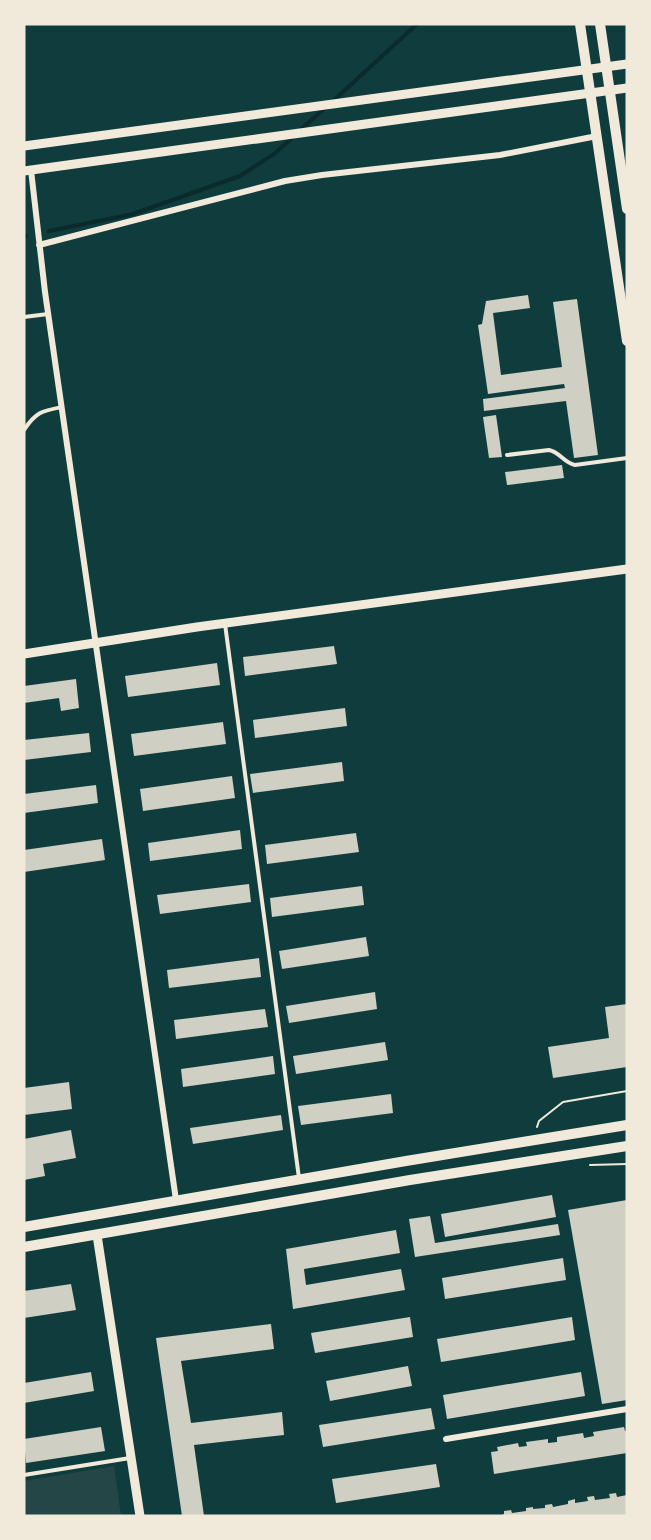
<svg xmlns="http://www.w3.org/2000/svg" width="651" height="1540" font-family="Rubik,sans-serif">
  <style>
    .green { fill: #244646 }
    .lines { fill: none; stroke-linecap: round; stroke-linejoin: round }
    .stream { stroke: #0a2a2b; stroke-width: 4 }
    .building { fill: #cfcfc3 }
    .path { stroke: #f1e9da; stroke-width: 2 }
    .service { stroke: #f1e9da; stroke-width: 4 }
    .minor { stroke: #f1e9da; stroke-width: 6 }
    .tertiary { stroke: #f1e9da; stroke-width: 9 }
    .secondary { stroke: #f1e9da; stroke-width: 10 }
    .primary { stroke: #f1e9da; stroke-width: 10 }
  </style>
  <rect width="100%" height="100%" fill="#0f3d3e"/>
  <path class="green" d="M114,1466L121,1516H24V1481Z"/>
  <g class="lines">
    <path class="stream" d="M333,101L417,24
      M299,131L325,108
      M49,231L133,214L240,176L274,154L294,136
      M24,236H26"/>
  </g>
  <path class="building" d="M528,295L530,308L493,313L501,375L562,367L553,302L577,299L598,455L574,458L566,401L484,411L483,399L565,388L564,384L488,394L478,325L482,324L486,301Z
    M496,415L502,457L489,458L483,417Z
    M562,465L564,478L507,485L505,472Z
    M334,646L337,664L245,676L243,657Z
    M217,663L220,685L128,697L125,676Z
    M76,679L79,708L61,711L59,698L24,703V686Z
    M345,708L347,726L255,738L253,720Z
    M223,722L226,744L134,756L131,734Z
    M89,733L91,752L24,760V740Z
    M342,762L344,781L253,793L250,774Z
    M232,776L235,798L143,811L140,789Z
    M96,785L98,803L24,813V794Z
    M240,830L242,849L150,861L148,843Z
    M356,833L359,852L267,864L265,845Z
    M102,839L105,860L24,872V850Z
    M249,884L251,902L160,914L157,895Z
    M362,886L364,905L272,917L270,898Z
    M366,937L369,956L282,969L279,951Z
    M259,958L261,977L169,988L167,970Z
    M375,992L377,1009L289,1023L286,1006Z
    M627,1004V1067L553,1078L548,1047L609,1038L605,1007Z
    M265,1009L268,1027L176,1039L174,1020Z
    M385,1042L388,1060L296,1074L293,1056Z
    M273,1056L275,1074L183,1087L181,1069Z
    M69,1082L72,1109L24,1115V1088Z
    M391,1094L393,1113L301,1125L298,1106Z
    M281,1115L283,1130L193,1144L190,1128Z
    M71,1130L76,1158L43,1164L45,1176L24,1180V1139Z
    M552,1195L556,1217L445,1237L441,1214Z
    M627,1200V1400L602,1404L568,1210Z
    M430,1216L435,1243L558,1224L560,1235L415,1257L409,1219Z
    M396,1230L400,1253L304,1269L306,1285L401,1269L405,1290L293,1309L286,1249Z
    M563,1258L566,1280L445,1299L442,1278Z
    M71,1284L76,1310L24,1318V1291Z
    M410,1317L413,1337L315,1353L311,1333Z
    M572,1317L575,1340L441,1362L437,1339Z
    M271,1324L274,1349L181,1361L191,1423L282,1412L284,1435L194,1445L204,1516H182L156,1338Z
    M408,1366L412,1386L330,1401L326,1381Z
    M91,1372L94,1391L24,1403V1383Z
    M581,1372L585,1396L447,1419L443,1395Z
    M431,1408L435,1429L323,1447L319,1425Z
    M101,1427L105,1451L26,1463L24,1439Z
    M624,1427L625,1431H627V1453L494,1474L491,1452L498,1451L497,1447L518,1443L519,1447L527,1446L526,1442L548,1439V1443L557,1442V1437L583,1433L584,1438L594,1436L593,1432Z
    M436,1464L440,1487L336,1503L332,1479Z
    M616,1493L617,1497L627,1495V1516H500L504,1514V1511L511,1510L512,1513L526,1511V1508L533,1507V1509L545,1508V1505L552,1504L553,1507L568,1504V1501L575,1499V1503L588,1501L587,1497L594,1496L595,1500L610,1498L609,1494Z"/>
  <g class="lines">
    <path class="path" d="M537,1127L539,1121L563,1102L627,1091
      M590,1165L627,1164"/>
    <path class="service" d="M24,317L48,314
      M24,430C36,412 42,411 62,407
      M507,455L549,450C560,452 564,463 575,465L627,458
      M225,624L299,1178
      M24,1475L130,1458"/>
    <path class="minor" d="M31,170L45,292L176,1200
      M39,245L285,181L322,175L500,155L597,136
      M446,1439L627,1409"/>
    <path class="tertiary" d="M24,146L627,64
      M24,171L627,88
      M24,654L197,627L627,569
      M97,1235L140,1516"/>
    <path class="secondary" d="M24,1227L406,1161L627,1125
      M24,1247L410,1180L627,1146"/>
    <path class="primary" d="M580,24L627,341
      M600,24L627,209"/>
  </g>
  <rect width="651" height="1540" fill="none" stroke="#f1e9da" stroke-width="51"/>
</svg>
